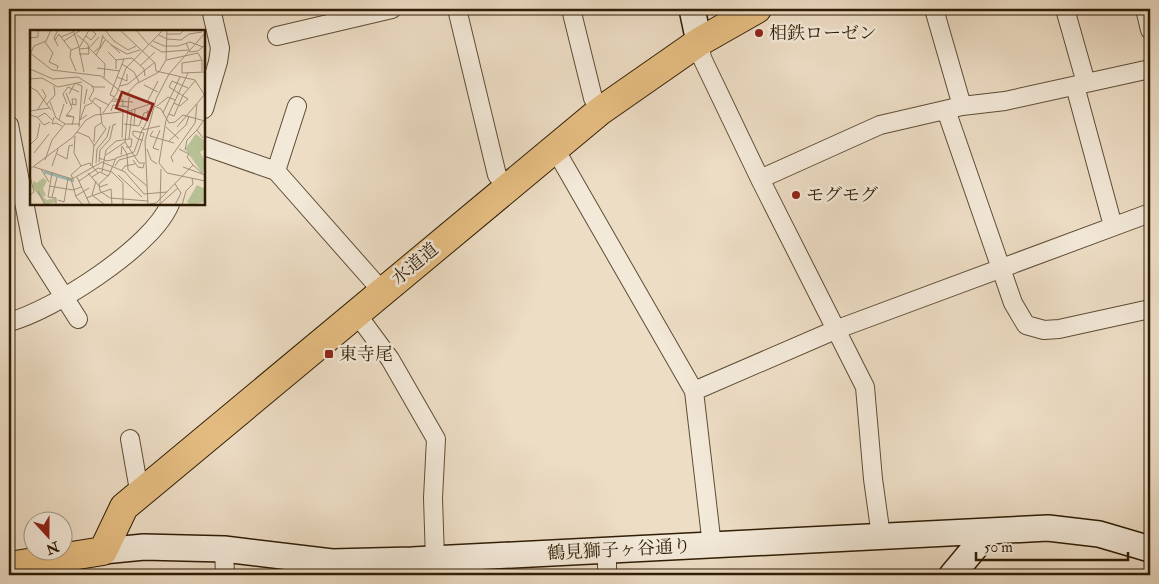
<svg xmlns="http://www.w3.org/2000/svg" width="1159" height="584" font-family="'IM FELL Double Pica','Noto Serif JP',serif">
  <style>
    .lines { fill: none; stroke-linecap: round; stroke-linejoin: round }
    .street-casing { stroke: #5e4d35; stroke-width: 20 }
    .secondary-casing { stroke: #2f1d05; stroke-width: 28 }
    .primary-casing { stroke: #2f1d05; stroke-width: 30 }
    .street { stroke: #f3e9d9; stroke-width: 18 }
    .secondary { stroke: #f3e9d9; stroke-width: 25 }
    .primary { stroke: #e6be82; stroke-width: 28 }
    .poi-dot { fill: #8f2418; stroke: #f3e9d9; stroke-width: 2 }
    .labels { text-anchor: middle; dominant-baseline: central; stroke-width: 5; stroke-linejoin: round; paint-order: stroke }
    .poi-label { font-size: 18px; fill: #2f1d05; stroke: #f3e9d9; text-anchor: start }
    .street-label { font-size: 18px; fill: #2f1d05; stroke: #f3e9d9 }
    .inset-river { fill: none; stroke: #99bbb8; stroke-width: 2.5 }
    .inset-road { fill: none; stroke: #a19078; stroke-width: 1 }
    .view { fill: #8f2418; fill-opacity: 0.15; stroke: #8f2418; stroke-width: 2.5 }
    .inset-edge { fill: none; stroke: #2f1d05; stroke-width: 2.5 }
  </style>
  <rect width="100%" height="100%" fill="#edddc5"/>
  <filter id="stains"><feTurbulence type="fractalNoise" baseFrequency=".004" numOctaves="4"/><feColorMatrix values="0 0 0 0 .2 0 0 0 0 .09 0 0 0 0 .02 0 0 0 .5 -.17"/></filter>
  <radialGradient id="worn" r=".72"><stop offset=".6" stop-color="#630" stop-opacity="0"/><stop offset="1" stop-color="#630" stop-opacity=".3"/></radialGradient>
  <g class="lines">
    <defs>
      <path id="street" d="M457,9L497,175L508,188
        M571,9L593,98L600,111
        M934,9L962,106
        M1065,9L1086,83
        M1145,9L1150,30
        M277,36L392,9
        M699,42L702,58L760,179L865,387L873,479L881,536
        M1075,86L1113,226
        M204,109L218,62L220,48L211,9
        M946,110L1013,303L1026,325L1044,330L1059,329L1150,309
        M9,125L33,248L78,319
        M204,146L276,171L382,291
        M555,149L694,391L712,546
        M276,171L297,106
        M760,179L880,125L962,106L1005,101L1150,69
        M356,313L390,359L436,439L433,498L435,559
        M9,322C54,310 152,247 170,204
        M694,391L835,330L1150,213
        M130,439L140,496
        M224,549L225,575
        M607,551V575
        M412,560L413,575"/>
      <path id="secondary" d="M692,9L699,42
        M103,551L144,547L224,549L332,562L412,560L1048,528L1099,534L1150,549
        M952,575L988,532"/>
      <path id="primary" d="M9,566L103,551L124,507L600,111L699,42L757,9"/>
    </defs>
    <use href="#street" class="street-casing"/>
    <use href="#secondary" class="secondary-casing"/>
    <use href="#primary" class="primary-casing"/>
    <use href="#street" class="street"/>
    <use href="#secondary" class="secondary"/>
    <use href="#primary" class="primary"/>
  </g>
  <g class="poi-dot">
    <circle cx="759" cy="33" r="5"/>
    <circle cx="796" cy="195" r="5"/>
    <rect x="324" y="349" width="10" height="10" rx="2.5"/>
  </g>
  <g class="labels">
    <g class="poi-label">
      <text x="769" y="33">相鉄ローゼン</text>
      <text x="806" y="195">モグモグ</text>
      <text x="339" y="354">東寺尾</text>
    </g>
    <g class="street-label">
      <text transform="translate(415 264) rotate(-40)">水道道</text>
      <text transform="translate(619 550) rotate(-3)">鶴見獅子ヶ谷通り</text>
    </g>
  </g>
  <g transform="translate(30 30)">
    <rect width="175" height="175" fill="#edddc5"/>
    <path d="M13,148L17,151L13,159L16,165L13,167L17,170L25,168L26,172L16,175L3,158V151L7,153Z" fill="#b8c195"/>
    <path d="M166,104L175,111V119L170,122L175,131L173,144L155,119Z" fill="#b8c195"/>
    <path d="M167,155L175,159V172L161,175L157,172Z" fill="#b8c195"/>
    <path class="inset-river" d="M14,142L44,151"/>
    <path class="inset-road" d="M28,0L24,8L28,16M43,0L49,17M75,0L84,11L98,20L106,16M90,0L125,33L126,41L165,50L175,66M106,0L119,15M137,4H150L154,0M47,5L58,14L59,24H49M129,5L137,9L151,10L159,4L172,2M56,6L61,10L66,4L61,0M31,7L41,20L49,17M73,7L90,23M0,8L8,7V0M25,10L29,4L31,7L43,2M34,11L51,0M123,11L134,16H148L160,12L173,17M15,12L23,23L19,32L28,36L27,39M156,13L160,22L168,21L175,15M81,15L97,24L110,20M120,15L132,22L159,20M59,18L75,34L74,48M49,19L59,18L69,7M41,20L40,27L46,41M78,22L86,30V39M0,23L22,40L71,46L94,64L119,73M63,23L70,17L73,5M168,23L172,30V41M0,24L4,16L16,11L21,0M66,25L75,10M86,30L102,28L114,39L115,46M136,30L168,23M152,33V43L175,42M152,33L172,30M92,34L104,42L109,52M110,36L125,22M67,38L90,41M0,39L23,49L48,47L64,57H75M54,42L49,18L59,0M158,43L136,90L129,133L137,143L175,151M87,47L97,51V44M0,49L12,48L28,57L52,52M114,55L128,62M62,56L64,60L59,69L71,79M90,56L98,54L125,32M0,57L7,61L21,80M36,63L42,78L36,86L44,87M39,64L45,53L52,56L49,97M96,65L106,54L129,42L136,30L137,0M85,67L80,65L94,29M99,67L95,112L109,133H115M84,69L93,70V77M82,71L103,72M20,72L26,88L35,94H50M62,72L65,68L79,75M117,72L128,51M144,73L150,76L158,69L139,57L142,51L158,58M37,74L33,64L38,57L49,62M40,74L46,75V69H42L43,75M54,74L57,59M16,75L25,65L24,56M127,76L138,67L145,70M8,79L16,66L12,59M0,81L19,78M81,81L83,75L99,77M73,83L87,63L96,38L133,0M133,83L150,47M139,84L144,86L153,65L165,51M0,85L7,87L14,95L20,92M37,85L44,87L42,95M57,85L50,90L55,76L62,73M8,87L15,83L22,90M24,87L22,94L26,93L32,96M29,90L34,74M94,94L109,96L114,83L122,81M104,95L105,79M111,97L113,99L117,91L118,80M136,97L149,109M147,97L175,64M123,101L120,106L144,113M47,102L59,107L64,115L62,136L68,143M45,106L44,123L51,136M92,108L93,82M173,108L167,100L174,90M139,111L156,95L159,86M64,112L65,97L71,93M0,115L7,108L10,93M64,116L76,99L72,94L70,77M96,117H101L102,109H99L102,81M117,119L121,130L127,134M149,119L159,124L157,127L163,135M129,120L123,118L130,100M155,120L157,110L167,100M4,123L19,104M27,124L37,129L39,116L43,115M76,125L95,112M91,125L92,116L97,124L98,140L117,156M69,128L77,131L85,129M15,130L22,110L35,94M103,130L108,137L113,138L114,134M69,132L70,120L80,109L83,95L86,94M143,132L141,127L165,93L167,74M66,133L67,119L77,107L80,96M22,136L28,119M85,136L89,130L107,125L112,110L114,103L103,101V105L108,109L112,110H113M4,137L42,149L72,132L95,142L114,164L137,162M153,137L175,145M0,139L43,107L56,90L65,85L99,81L120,74L131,79L139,93L145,92L153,85L175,91M11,139L19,152M92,140L95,136L105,134M72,142L76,120L86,111L99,109M22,143L18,167L26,168V175M58,143L70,157L78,154M88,145L112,167M0,146L4,162L0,165M47,147L60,175M62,147L70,142L78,146M41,149L46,167L53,175M43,149L41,145L51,136L60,133L61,136M49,151L68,138L82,142L93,153V175M66,151L62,165L75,175M69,154L79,145L86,128L104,122L112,100L130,96M69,154L70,161L80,168L118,171M145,154L151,163L145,175M19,156L43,160L51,157M81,159L82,175M8,161L15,175M46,166L59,158M22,167L27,147M56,168L81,159M28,170L34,172L38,148M120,174L126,173L163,135L172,143M130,174L148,158M118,175L115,111L126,69L139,44L175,3M130,175L131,139M152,175L156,161L163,154L162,148"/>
    <path class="view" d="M92,62L123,74L117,90L86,78Z"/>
    <rect width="175" height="175" class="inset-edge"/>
  </g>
  <rect width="1159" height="584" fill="none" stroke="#edddc5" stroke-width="30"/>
  <rect x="10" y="10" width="1139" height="564" fill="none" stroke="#2f1d05" stroke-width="2.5"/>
  <rect x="15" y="15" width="1129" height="554" fill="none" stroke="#2f1d05"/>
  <g transform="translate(48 536) rotate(159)"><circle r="24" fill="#f3e9d9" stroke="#a59784"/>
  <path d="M0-4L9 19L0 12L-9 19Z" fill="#8f2418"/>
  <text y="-8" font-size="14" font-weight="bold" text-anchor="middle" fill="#2f1d05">N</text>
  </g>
  <path d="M976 552v8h152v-8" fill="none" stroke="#2f1d05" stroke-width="2.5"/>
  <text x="984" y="552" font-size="15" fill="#2f1d05" stroke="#f3e9d9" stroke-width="4" paint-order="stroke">50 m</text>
  <rect width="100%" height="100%" filter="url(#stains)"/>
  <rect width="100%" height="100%" fill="url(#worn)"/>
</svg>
